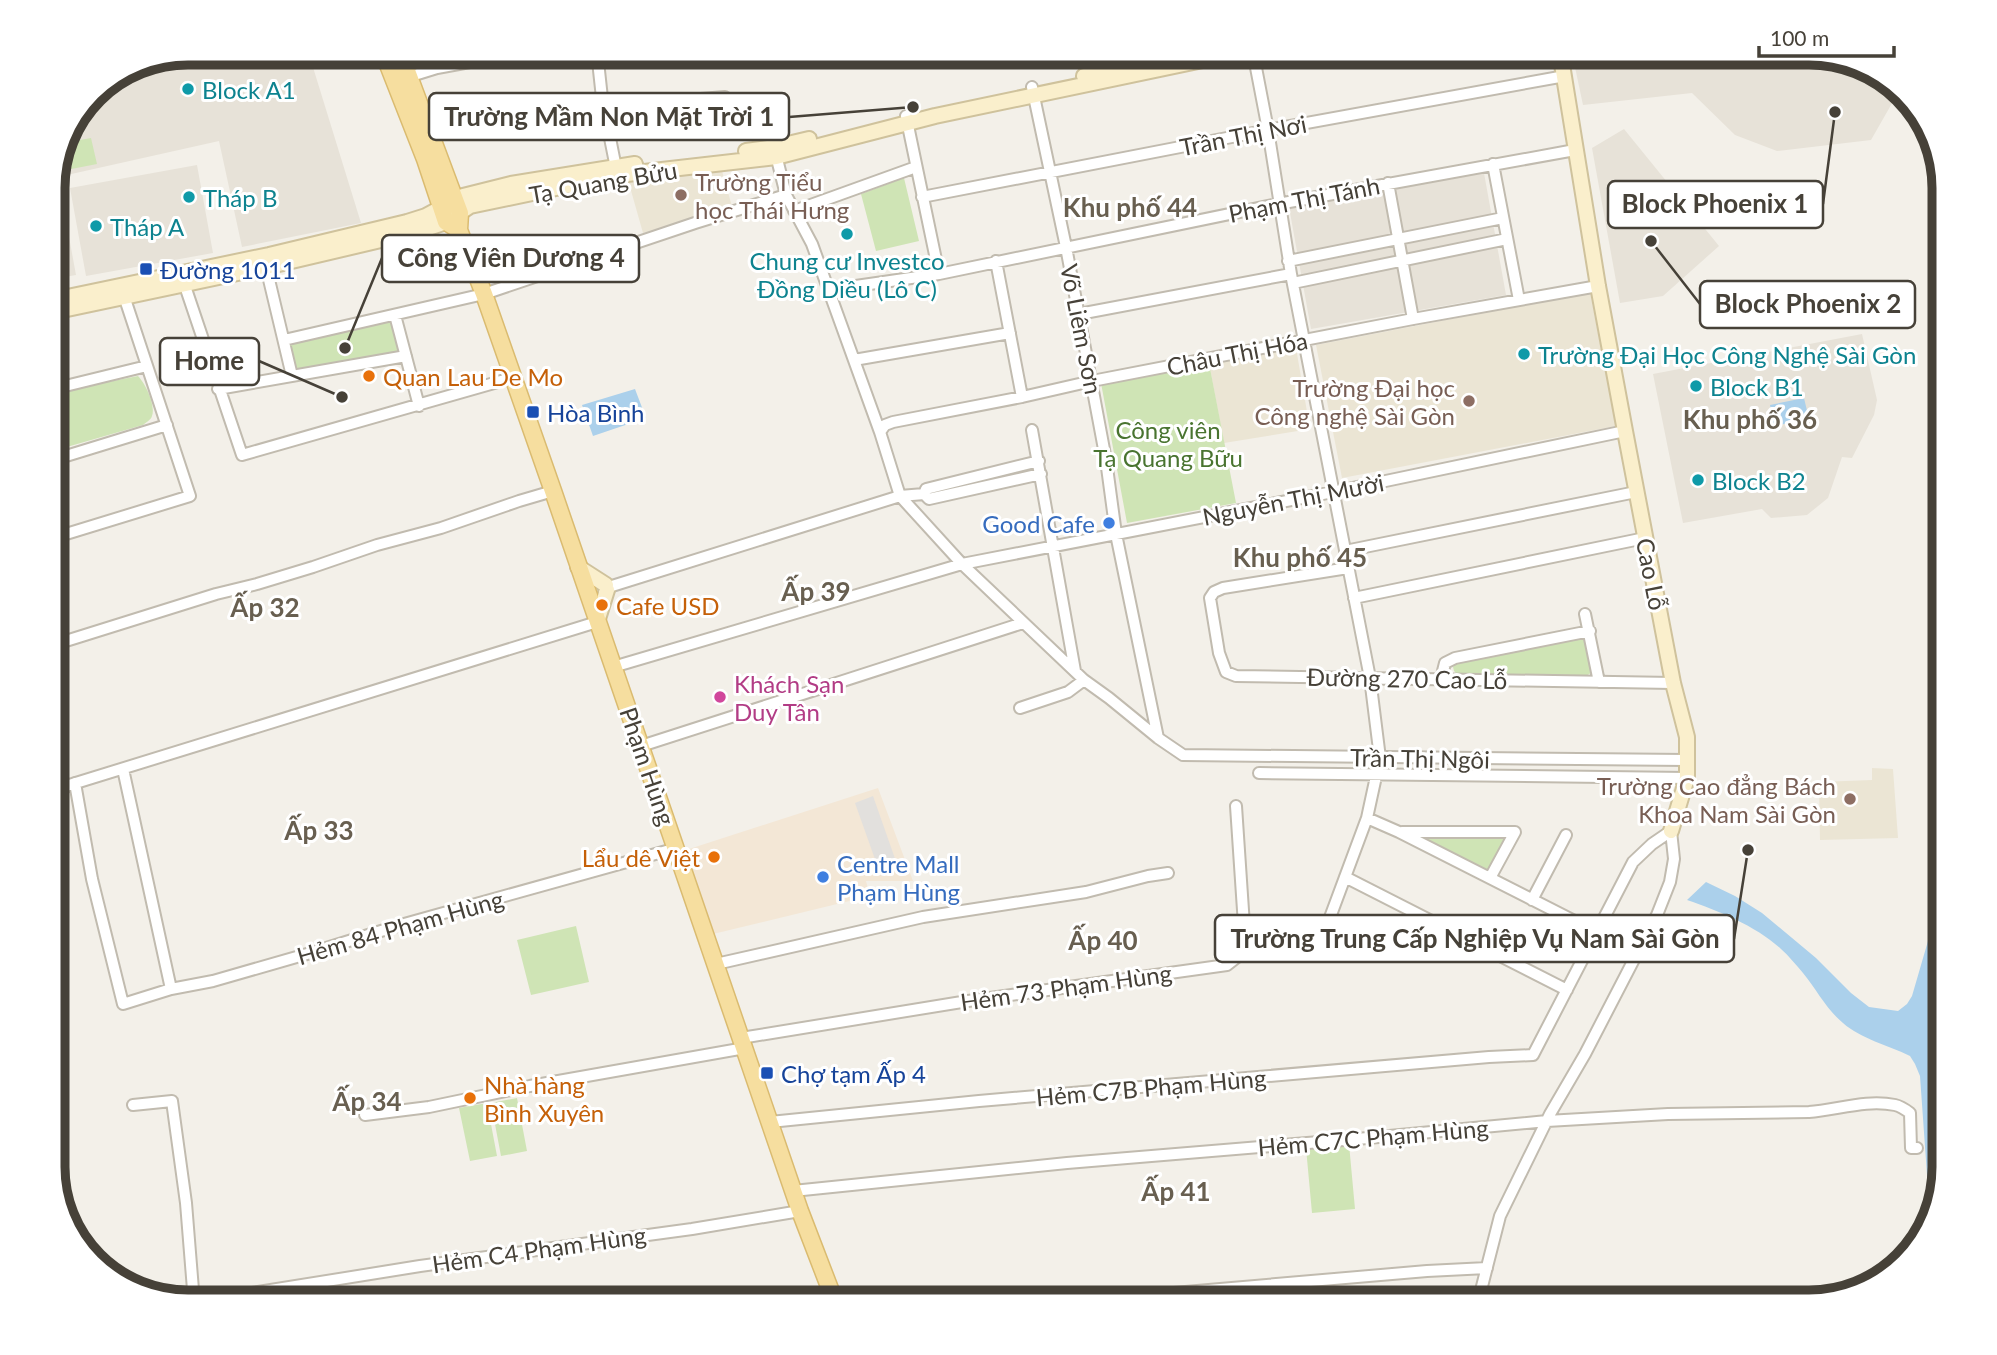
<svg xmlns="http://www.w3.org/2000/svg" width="1997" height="1355" font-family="Lato,sans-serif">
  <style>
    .residential { fill: #e7e2d8 }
    .commercial { fill: #f3e7d6 }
    .education { fill: #ebe5d4 }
    .green { fill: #cfe4b5 }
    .parking { fill: #e2e0dd }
    .water { fill: #abd0eb }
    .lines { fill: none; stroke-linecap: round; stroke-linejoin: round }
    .street-casing { stroke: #c1bbaf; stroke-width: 14 }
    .secondary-casing { stroke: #cfc29c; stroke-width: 18 }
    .primary-casing { stroke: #dabb70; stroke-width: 19 }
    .street { stroke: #fff; stroke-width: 10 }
    .secondary { stroke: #faefcc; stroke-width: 14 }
    .primary { stroke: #f6de9f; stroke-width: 16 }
    .culture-dot { fill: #0f9aa8; stroke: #fff; stroke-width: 2.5 }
    .education-dot { fill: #8d6e63; stroke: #fff; stroke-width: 2.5 }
    .transit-dot { fill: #1a4fb4; stroke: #fff; stroke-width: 2.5 }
    .food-dot { fill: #e8710a; stroke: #fff; stroke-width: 2.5 }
    .shop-dot { fill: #3f7fe0; stroke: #fff; stroke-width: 2.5 }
    .hotel-dot { fill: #d1479c; stroke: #fff; stroke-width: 2.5 }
    .labels { text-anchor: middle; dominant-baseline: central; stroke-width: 6; stroke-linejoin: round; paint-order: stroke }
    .culture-label { font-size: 24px; fill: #0d838f; stroke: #fff; text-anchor: start }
    .street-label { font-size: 24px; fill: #464138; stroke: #fff }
    .education-label { font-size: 24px; fill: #785e54; stroke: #fff; text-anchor: end }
    .transit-label { font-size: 24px; fill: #164399; stroke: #fff; text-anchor: start }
    .food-label { font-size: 24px; fill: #c56008; stroke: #fff; text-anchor: start }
    .park-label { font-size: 24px; fill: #497430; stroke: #fff }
    .shop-label { font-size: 24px; fill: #366cbe; stroke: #fff; text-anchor: end }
    .hotel-label { font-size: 24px; fill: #b23c85; stroke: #fff; text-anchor: start }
    .neighbourhood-label { font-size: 26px; font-weight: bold; fill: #685f50; stroke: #fff }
    .rim { fill: none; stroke: #464138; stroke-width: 9 }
    .leader { fill: none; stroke: #464138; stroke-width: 2.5 }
    .callout-dot { fill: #464138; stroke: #fff; stroke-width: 2.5 }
    .callout { fill: #fff; stroke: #464138; stroke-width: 2.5 }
    .callout-label { font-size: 26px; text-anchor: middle; font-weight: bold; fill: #464138 }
  </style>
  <rect width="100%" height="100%" fill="#f3f0e9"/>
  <path class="residential" d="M218,53H285L288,68L312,64L361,223L242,247L219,141L58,177L76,275L53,279V179L92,92L120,74Z
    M1572,53H1810L1885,75L1899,91L1871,140L1777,151L1735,135L1692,93L1583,105Z
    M1624,129L1719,246L1663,296L1620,303L1592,148Z
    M197,165L213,253L86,276L70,188Z
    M1484,173L1506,295L1311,329L1289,207Z
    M1862,334L1877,400L1874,415L1852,458L1842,457L1828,498L1807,515L1771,518L1762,509L1683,523L1653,374Z"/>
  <path class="commercial" d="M878,788L913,881H866L870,896L713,934L683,851Z"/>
  <path class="education" d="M722,171L733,210L643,233L628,180Z
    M1590,292L1616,426L1342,478L1316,345Z
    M1296,348L1310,429L1224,443L1209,363Z
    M1872,768L1893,769L1898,838L1820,840L1819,782L1872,780Z"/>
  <path class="green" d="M91,138L97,164L56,172L69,142Z
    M904,178L919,241L876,251L861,194Z
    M394,321L405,352L295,374L285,343Z
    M1209,363L1236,503L1127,523L1101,383Z
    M138,376C145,383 156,405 152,416C151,420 146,422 143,425L53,451V393Z
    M1587,635L1594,671L1586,676L1457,674L1454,671L1453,667L1457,662Z
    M1512,833L1489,873L1419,837Z
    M576,926L589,982L531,995L517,940Z
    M517,1098L527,1151L501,1156L491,1103Z
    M487,1103L497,1156L470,1161L459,1108Z
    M1349,1144L1355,1209L1312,1213L1306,1148Z"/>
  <path class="parking" d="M873,796L899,870L881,876L855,803Z"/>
  <path class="water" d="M635,389L646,418L593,436L582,405Z
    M1804,398L1809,419L1774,426L1770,405Z
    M1706,882L1735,896L1762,913L1816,958L1851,993L1869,1007L1898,1011L1907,1004L1912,996L1944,886V1168L1931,1211L1928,1189L1920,1076L1915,1064L1910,1056C1888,1045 1861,1039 1843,1023C1826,1009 1817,990 1803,973C1796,965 1789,956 1781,949C1756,926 1719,911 1687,900Z"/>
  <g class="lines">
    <defs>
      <path id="street" d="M597,52L602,98L617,173
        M1253,52L1268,130L1291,274L1370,678L1380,758L1367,818L1322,939
        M408,77L437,68L497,57L579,52
        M1032,87L1066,247L1106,460L1116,534L1158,738
        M906,116L939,274
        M430,135L482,119L519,114L725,97
        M775,151L786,195L812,244L880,432L900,496L962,564L1084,680L1109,698L1158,738L1183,755L1687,760
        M1493,164L1519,300
        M1388,183L1413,319
        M922,197L1268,130L1565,76
        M794,211L916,167
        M996,261L1022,397
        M1288,261L1503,218
        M266,267L292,376
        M184,283L242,455L512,378
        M1293,283L1507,239
        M828,290L939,274L1278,204L1575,150
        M1079,314L1291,274
        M395,315L419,406
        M284,340L484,294L695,223L786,195
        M854,360L1010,333
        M53,389L147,366
        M218,389L406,356
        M1032,430L1075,671
        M880,432L885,425L893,422L1022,397L1092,381L1413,319L1598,286
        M53,460L167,425
        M924,494L929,499L1041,474
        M924,494L926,489L1039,461
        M53,538L190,496L123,293
        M1345,551L1636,492
        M1348,568L1223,588L1214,592L1210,598L1219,653L1226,672L1236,676L1673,683
        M604,593L612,586L900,496L924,494
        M1354,598L1645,538
        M1585,614L1599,682
        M53,645L216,594L257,584L313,567L377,545L441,528L519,501L553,491
        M613,667L962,564L1333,492L1625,431
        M1441,679L1445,663L1455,658L1590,631
        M1020,708L1068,692L1084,680
        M641,746L1023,623
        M123,769L171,989
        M1259,773L1687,778
        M75,783L92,879L123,1004L171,989L213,981L307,954L397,926L677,848
        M53,790L597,622
        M1367,818L1399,832L1598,933
        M1402,832H1515L1490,878
        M1345,877L1567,990
        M1532,900L1566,835
        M716,964L923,917L1086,892L1148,876L1168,873
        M741,1038L968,1001L1227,965L1241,954L1245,940L1236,806
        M133,1105L172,1101L186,1203L194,1302
        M365,1115L429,1107L530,1086L745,1048
        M770,1122L979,1101L1489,1057L1533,1055L1633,862L1652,844L1671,831L1674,859L1670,882L1657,915L1585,1054L1550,1114L1500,1216L1478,1302
        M793,1191L1067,1163L1368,1138L1547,1121L1668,1114L1809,1112C1837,1110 1866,1099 1895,1105C1900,1106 1906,1110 1910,1113L1911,1148H1917
        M196,1302L420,1266L692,1229L800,1211
        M1069,1302L1427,1271L1487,1268"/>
      <path id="secondary" d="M1560,52L1598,286L1625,431L1673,683L1687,737V778L1671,831
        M1084,76L1195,52
        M746,151L775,147L809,139
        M53,300L269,255L407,222L426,216L463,196L511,184L635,164
        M53,312L266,267L419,231L446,222L470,206L618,175L776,157L935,116L1241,52
        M578,567L606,585
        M597,622L607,590"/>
      <path id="primary" d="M383,52L425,159L446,222L459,230
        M400,52L460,213L459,230L484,294L553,491L800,1211L835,1302"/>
    </defs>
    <use href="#street" class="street-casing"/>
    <use href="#secondary" class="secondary-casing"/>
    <use href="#primary" class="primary-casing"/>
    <use href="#street" class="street"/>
    <use href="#secondary" class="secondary"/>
    <use href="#primary" class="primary"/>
  </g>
  <g class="culture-dot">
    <circle cx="188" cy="89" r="7"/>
    <circle cx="189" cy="197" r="7"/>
    <circle cx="96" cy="226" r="7"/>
    <circle cx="847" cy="234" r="7"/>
    <circle cx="1524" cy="354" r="7"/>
    <circle cx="1696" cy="386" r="7"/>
    <circle cx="1698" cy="480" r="7"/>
  </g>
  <g class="education-dot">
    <circle cx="681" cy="195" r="7"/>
    <circle cx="1469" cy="401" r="7"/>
    <circle cx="1850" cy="799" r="7"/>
  </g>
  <g class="transit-dot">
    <rect x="139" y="262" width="14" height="14" rx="3.5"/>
    <rect x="526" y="405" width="14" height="14" rx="3.5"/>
    <rect x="760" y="1066" width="14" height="14" rx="3.5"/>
  </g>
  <g class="food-dot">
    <circle cx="369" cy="376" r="7"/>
    <circle cx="602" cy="605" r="7"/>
    <circle cx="714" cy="857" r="7"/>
    <circle cx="470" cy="1098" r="7"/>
  </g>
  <g class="shop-dot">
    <circle cx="1109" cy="523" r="7"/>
    <circle cx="823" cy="877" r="7"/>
  </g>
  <circle class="hotel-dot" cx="720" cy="697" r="7"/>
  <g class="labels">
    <g class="culture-label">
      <text x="202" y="89">Block A1</text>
      <text x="203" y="197">Tháp B</text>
      <text x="110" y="226">Tháp A</text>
      <text x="847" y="260" text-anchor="middle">Chung cư Investco<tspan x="847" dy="28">Đồng Diều (Lô C)</tspan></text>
      <text x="1538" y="354">Trường Đại Học Công Nghệ Sài Gòn</text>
      <text x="1710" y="386">Block B1</text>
      <text x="1712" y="480">Block B2</text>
    </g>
    <g class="street-label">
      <text transform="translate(1243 135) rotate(-11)">Trần Thị Nơi</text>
      <text transform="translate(603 182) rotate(-10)">Tạ Quang Bửu</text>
      <text transform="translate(1304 199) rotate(-11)">Phạm Thị Tánh</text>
      <text transform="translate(1082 329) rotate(79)">Võ Liêm Sơn</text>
      <text transform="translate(1237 353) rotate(-11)">Châu Thị Hóa</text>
      <text transform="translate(1293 499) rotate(-11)">Nguyễn Thị Mười</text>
      <text transform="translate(1652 574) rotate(79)">Cao Lỗ</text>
      <text transform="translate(1407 678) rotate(1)">Đường 270 Cao Lỗ</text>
      <text transform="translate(1420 758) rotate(1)">Trần Thị Ngôi</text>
      <text transform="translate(648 766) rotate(71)">Phạm Hùng</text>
      <text transform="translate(400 927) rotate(-16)">Hẻm 84 Phạm Hùng</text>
      <text transform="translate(1066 987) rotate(-8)">Hẻm 73 Phạm Hùng</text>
      <text transform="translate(1151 1087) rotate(-5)">Hẻm C7B Phạm Hùng</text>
      <text transform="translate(1373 1137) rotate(-5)">Hẻm C7C Phạm Hùng</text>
      <text transform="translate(539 1249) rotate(-8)">Hẻm C4 Phạm Hùng</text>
    </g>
    <g class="education-label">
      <text x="695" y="181" text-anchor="start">Trường Tiểu<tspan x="695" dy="28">học Thái Hưng</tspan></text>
      <text x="1455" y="387">Trường Đại học<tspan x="1455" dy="28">Công nghệ Sài Gòn</tspan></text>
      <text x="1836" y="785">Trường Cao đẳng Bách<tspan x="1836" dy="28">Khoa Nam Sài Gòn</tspan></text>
    </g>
    <g class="transit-label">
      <text x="160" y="269">Đường 1011</text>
      <text x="547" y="412">Hòa Bình</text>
      <text x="781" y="1073">Chợ tạm Ấp 4</text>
    </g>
    <g class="food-label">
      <text x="383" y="376">Quan Lau De Mo</text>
      <text x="616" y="605">Cafe USD</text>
      <text x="700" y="857" text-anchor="end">Lẩu dê Việt</text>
      <text x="484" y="1084">Nhà hàng<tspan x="484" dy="28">Bình Xuyên</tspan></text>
    </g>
    <g class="park-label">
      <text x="1168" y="429">Công viên<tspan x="1168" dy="28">Tạ Quang Bữu</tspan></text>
    </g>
    <g class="shop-label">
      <text x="1095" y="523">Good Cafe</text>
      <text x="837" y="863" text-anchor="start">Centre Mall<tspan x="837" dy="28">Phạm Hùng</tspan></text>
    </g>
    <g class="hotel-label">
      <text x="734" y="683">Khách Sạn<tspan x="734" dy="28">Duy Tân</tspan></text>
    </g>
    <g class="neighbourhood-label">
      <text x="1130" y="207">Khu phố 44</text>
      <text x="1750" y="419">Khu phố 36</text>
      <text x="1300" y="557">Khu phố 45</text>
      <text x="816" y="591">Ấp 39</text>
      <text x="265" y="607">Ấp 32</text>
      <text x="319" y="830">Ấp 33</text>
      <text x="1103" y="940">Ấp 40</text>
      <text x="367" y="1101">Ấp 34</text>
      <text x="1176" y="1191">Ấp 41</text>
    </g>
  </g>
  <path d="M0 0H1997V1355H0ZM188 65H1809A123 123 0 0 1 1932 188V1167A123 123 0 0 1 1809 1290H188A123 123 0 0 1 65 1167V188A123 123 0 0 1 188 65Z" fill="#fff" fill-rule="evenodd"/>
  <path class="rim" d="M188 65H1809A123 123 0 0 1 1932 188V1167A123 123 0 0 1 1809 1290H188A123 123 0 0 1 65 1167V188A123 123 0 0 1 188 65Z"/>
  <path class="leader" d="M913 107L789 117M1835 112L1823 204M345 348L382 258M1651 241L1700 304M342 397L259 361M1748 850L1734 939"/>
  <g class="callout-dot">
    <circle cx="913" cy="107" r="7"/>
    <circle cx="1835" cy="112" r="7"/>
    <circle cx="345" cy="348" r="7"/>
    <circle cx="1651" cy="241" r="7"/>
    <circle cx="342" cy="397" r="7"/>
    <circle cx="1748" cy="850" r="7"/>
  </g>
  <g class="callout">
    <rect x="429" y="93" width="360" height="47" rx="7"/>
    <rect x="1608" y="181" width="215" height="47" rx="7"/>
    <rect x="382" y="235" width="257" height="47" rx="7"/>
    <rect x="1700" y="281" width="215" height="47" rx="7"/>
    <rect x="160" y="338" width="99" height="47" rx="7"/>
    <rect x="1215" y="915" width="519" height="47" rx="7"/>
  </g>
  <g class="callout-label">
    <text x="609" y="126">Trường Mầm Non Mặt Trời 1</text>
    <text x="1715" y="213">Block Phoenix 1</text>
    <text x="511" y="267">Công Viên Dương 4</text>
    <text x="1808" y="313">Block Phoenix 2</text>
    <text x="209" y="370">Home</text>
    <text x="1475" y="948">Trường Trung Cấp Nghiệp Vụ Nam Sài Gòn</text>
  </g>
  <path d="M1759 46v10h135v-10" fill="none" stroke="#464138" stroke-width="3.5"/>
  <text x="1770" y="46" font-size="21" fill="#464138" stroke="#ffffff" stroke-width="5" paint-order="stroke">100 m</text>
</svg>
